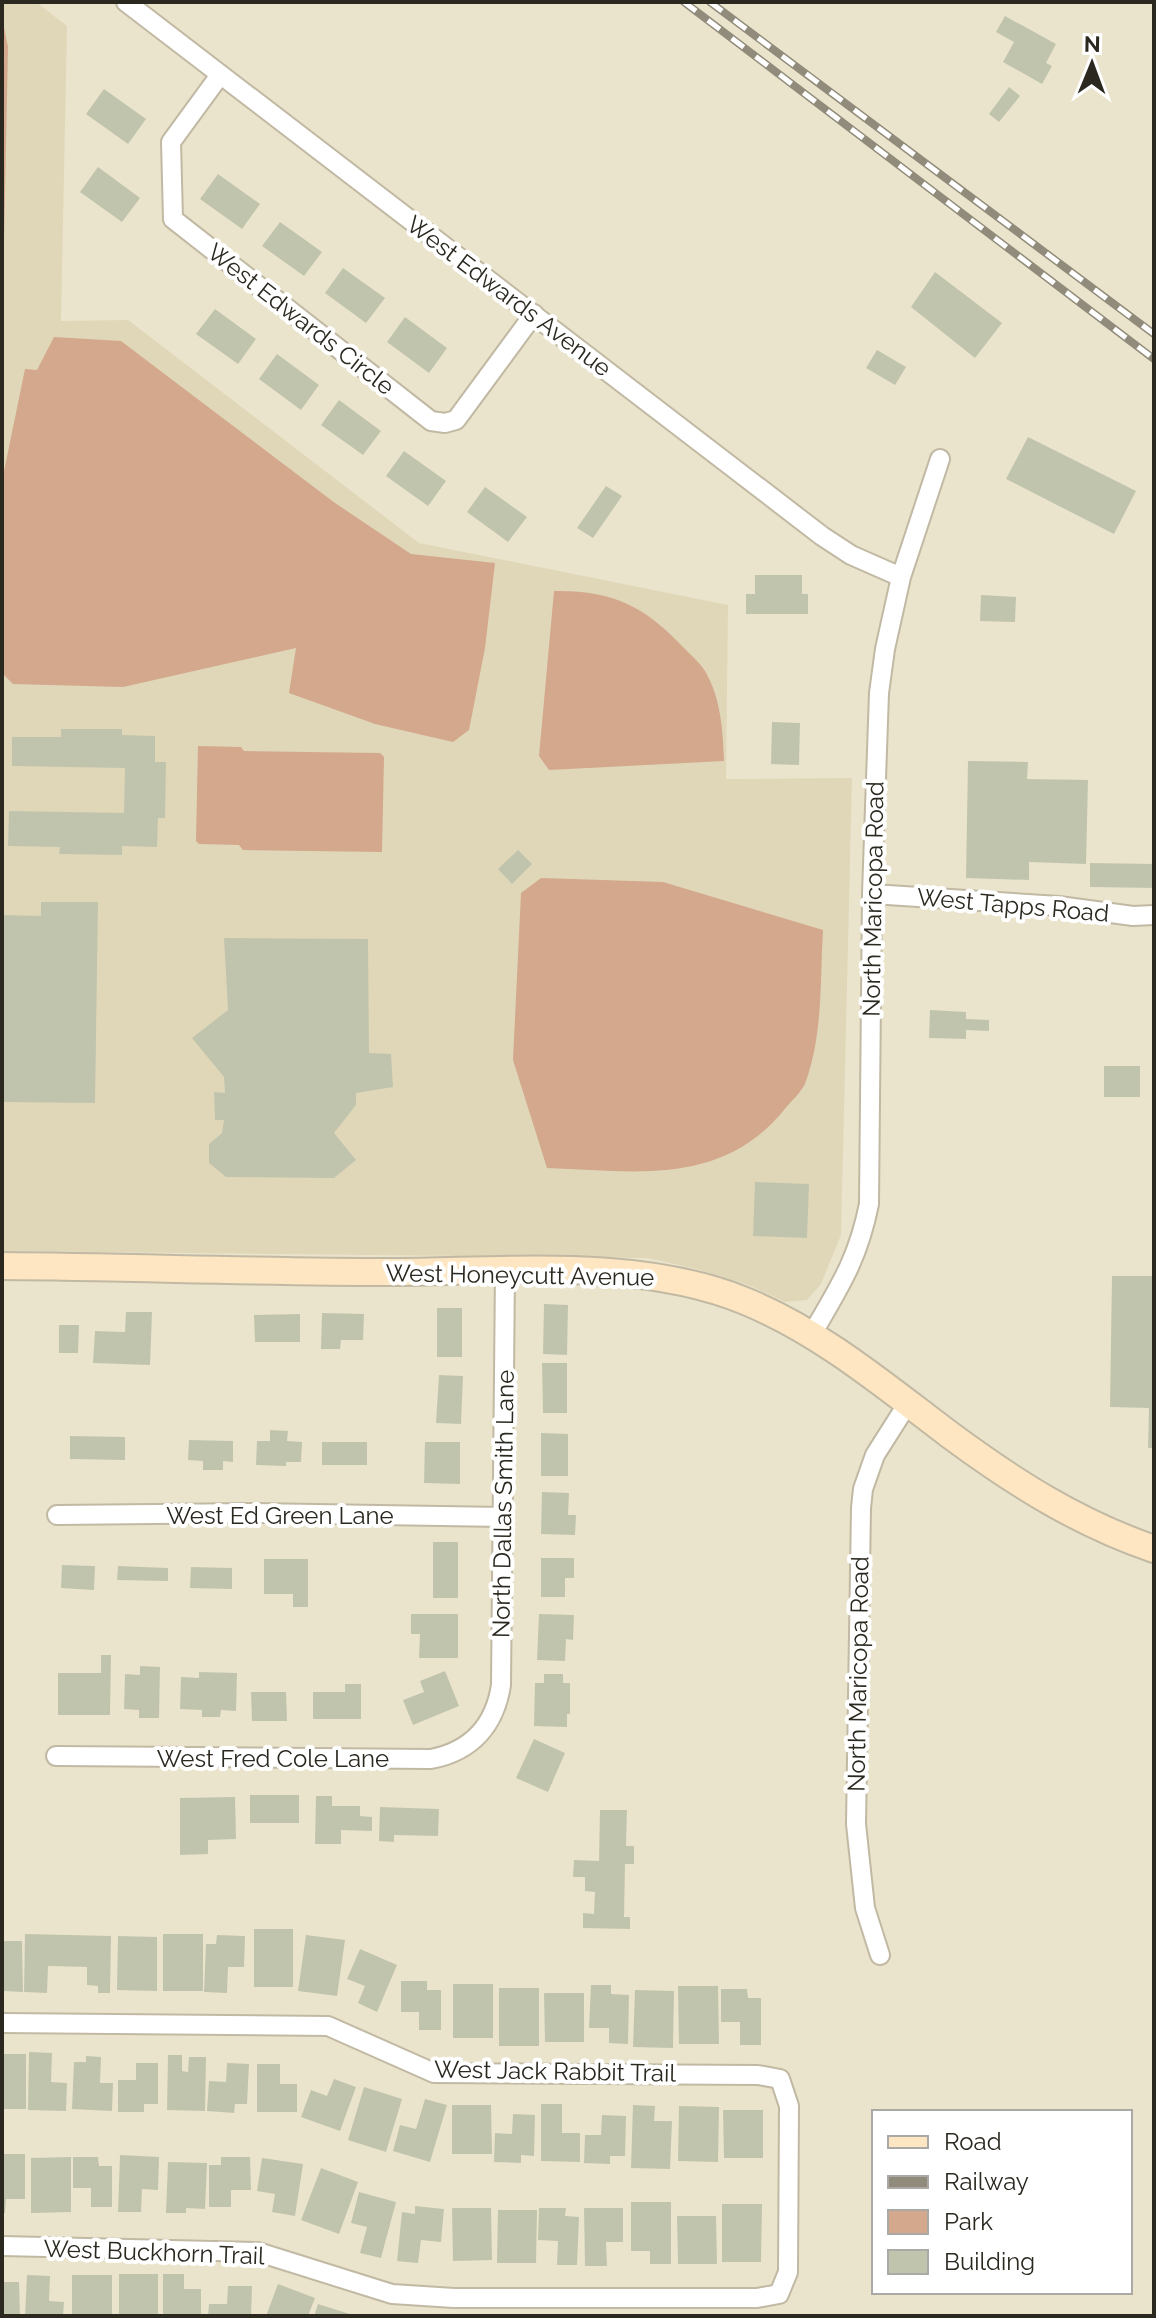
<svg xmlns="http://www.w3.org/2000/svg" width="1156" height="2318" font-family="Raleway,sans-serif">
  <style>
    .built { fill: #e0d7b9 }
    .green { fill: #d3a88c }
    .building { fill: #c1c4ac }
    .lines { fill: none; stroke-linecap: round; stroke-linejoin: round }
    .street-casing { stroke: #c1b9a3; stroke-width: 22 }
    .secondary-casing { stroke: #c1b9a3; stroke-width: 30 }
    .street { stroke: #fff; stroke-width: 18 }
    .secondary { stroke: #fde6c1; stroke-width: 26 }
    .rail-casing { stroke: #908b7a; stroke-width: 8 }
    .rail { stroke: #fff; stroke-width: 5; stroke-dasharray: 15; stroke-linecap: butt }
    .labels { text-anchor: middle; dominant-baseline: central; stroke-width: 8; stroke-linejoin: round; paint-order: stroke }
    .street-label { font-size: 24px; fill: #2a281f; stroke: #fff }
  </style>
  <rect width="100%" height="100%" fill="#ebe4cc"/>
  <path class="built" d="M2,2H36L67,26L61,321L128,320L419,543L728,605L726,779L852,778L841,1235L821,1284L807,1300L785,1302L748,1285L693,1268L647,1258L2,1251Z"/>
  <path class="green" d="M2,17L8,47L2,340Z
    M54,337L121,341L335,503L411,554L495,563L485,648L469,730L453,742L375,724L289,693L296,648L123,687L13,684L2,673V481L25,369L37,370Z
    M554,591C612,590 645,606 684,648C691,655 700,663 705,671C721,698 723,731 724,761L549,770L539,756Z
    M198,746L241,747L244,751L380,753L384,757L382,852L243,850L239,845L199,844L196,841Z
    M541,878L663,882L823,930C820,979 823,1034 806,1081C803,1091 791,1101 784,1110C721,1187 635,1171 547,1168L513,1060L521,893Z"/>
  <path class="building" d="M1005,16L1056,44L1046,63L1052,66L1042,84L1003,62L1014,42L996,32Z
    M1009,87L1020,96L999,122L989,114Z
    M104,89L146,119L128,144L86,114Z
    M98,167L140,198L122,222L80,192Z
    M218,174L260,204L242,229L200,199Z
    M280,222L322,252L304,276L262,246Z
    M343,268L385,298L366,323L325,293Z
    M935,272L1002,323L975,358L911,307Z
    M215,309L256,339L238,364L196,334Z
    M405,317L447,348L429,373L387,342Z
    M877,350L906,367L895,385L866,368Z
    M277,354L319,385L301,410L259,379Z
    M339,400L381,431L363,455L321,425Z
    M1028,437L1136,491L1114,534L1006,479Z
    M404,451L446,481L428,506L386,476Z
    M606,486L622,496L593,538L577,528Z
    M485,487L527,517L508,542L467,512Z
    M755,575H802V594H808V614H746V594H755Z
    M981,595L1016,597L1015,622L980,621Z
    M772,722L800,723L799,765L771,764Z
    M61,729H122V735L155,736V762H166L165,818H158L157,847L122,846V855L59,854L60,847L8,846L9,811L124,813L125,768L12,766V737H61Z
    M968,761L1028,762L1027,779L1088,780L1086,864L1029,862V880L966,878Z
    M518,850L532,864L512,884L498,869Z
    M1090,863L1154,864V888L1090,887Z
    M41,902H98L95,1103L2,1102V915L41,916Z
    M224,938L368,939L369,1053L391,1054L393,1087L356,1093V1105L334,1133L356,1160L334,1178L226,1177L209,1163V1144L222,1133L224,1120H215L214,1092L225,1093L224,1077L192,1038L228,1010Z
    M930,1010L966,1012V1019L989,1020V1031L966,1030V1039L929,1038Z
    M1104,1066H1140V1097H1104Z
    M755,1182L809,1184L807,1238L753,1236Z
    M1112,1276H1154V1448H1148L1149,1408L1110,1407Z
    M544,1304L568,1305L567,1355L543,1354Z
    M437,1308H462V1357H437Z
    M126,1312H152L150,1365L93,1363L95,1331L125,1332Z
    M322,1313L364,1314L363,1340H341L340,1349H321Z
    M300,1314V1342H255L254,1315Z
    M59,1325H79L78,1353H59Z
    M542,1363H567V1413H543Z
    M439,1375L463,1376L461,1424L436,1423Z
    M270,1430L288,1431L287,1441L302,1442L301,1462H286V1466L256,1465L257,1441H270Z
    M541,1433L568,1434V1476H541Z
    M70,1436L125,1437V1460L70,1459Z
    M189,1440L233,1441V1462L223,1461V1470H203V1461L188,1460Z
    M322,1442H367V1465H322Z
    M425,1442H460V1484L424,1483Z
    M542,1492L569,1493L568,1515H576L575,1535L541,1534Z
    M433,1542H458V1598H433Z
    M541,1558H574V1578H565V1597H541Z
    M264,1559H308V1607H293V1594H264Z
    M62,1565L95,1566L94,1590L61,1588Z
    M118,1566L168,1568V1581L117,1580Z
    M191,1567L232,1568V1589L190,1588Z
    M411,1614H458V1658H419L420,1634H411Z
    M539,1614L574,1615L573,1640L566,1639L565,1661L537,1660Z
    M101,1655H111L110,1715H58V1673H101Z
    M140,1666L160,1667L159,1718H139V1710L124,1709L125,1674L140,1675Z
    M445,1671L459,1706L413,1725L403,1700L424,1692L420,1681Z
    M199,1672L237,1673L236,1711L221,1710L220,1717H202V1710L180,1709L181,1677L199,1678Z
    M544,1674H563V1683H570V1714H567V1727L534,1726L535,1683H544Z
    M345,1684H361V1719H313V1692H345Z
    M251,1692H286L287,1721H252Z
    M534,1739L565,1753L548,1792L516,1778Z
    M250,1795H299V1823H250Z
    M316,1796H332V1806H360V1816L372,1817V1831L341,1830V1844H315Z
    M235,1797L236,1839L208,1840V1854L180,1855V1798Z
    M380,1807L439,1809L438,1836L394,1835V1842L379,1841Z
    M600,1810H627L626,1846H634V1864H625L624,1917H630V1929L583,1928V1913L594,1914L595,1892L585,1891V1877H573L574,1860L599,1861Z
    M254,1929H293V1987H254Z
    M25,1934L111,1936L110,1993H98V1986L87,1985V1967L48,1966L47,1993L24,1992Z
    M163,1934H203V1991H163Z
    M217,1935L245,1936L244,1967H228L227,1993L204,1992L206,1944H216Z
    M306,1935L345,1940L337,1996L298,1991Z
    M118,1936L157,1937V1991L117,1990Z
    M2,1941H22L23,1992L4,1991Z
    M360,1949L397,1965L377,2012L358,2003L365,1986L347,1979Z
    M401,1981H427V1990H441V2030H419V2012H401Z
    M453,1984H493V2038H453Z
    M591,1985H611V1994L629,1995L628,2044L609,2043V2028H589Z
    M678,1986H718L719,2044H679Z
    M499,1988H539V2046H499Z
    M721,1989H747L748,1998H761V2045H740V2022H721Z
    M635,1990L674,1991L673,2048L633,2047Z
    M544,1993H584V2042H545Z
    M29,2052L52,2053L51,2082L67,2083L66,2111L28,2110Z
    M2,2054H26V2109H2Z
    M168,2055H182V2071L188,2072L189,2057H206L205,2111L167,2110Z
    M86,2056L101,2057L100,2083H113L112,2111L72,2109L74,2062H86Z
    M136,2063H158V2104H144V2112H118V2080H136Z
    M227,2063L249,2064L247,2104H235L234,2113L207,2111L209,2081L226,2082Z
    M257,2064H280V2084H297V2112H257Z
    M334,2079L356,2087L340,2131L301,2117L311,2090L327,2096Z
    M364,2087L402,2099L386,2152L348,2140Z
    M425,2099L447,2105L430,2162L393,2151L400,2125L416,2129Z
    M541,2104H562V2133H580V2162L541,2161Z
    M452,2105H491L492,2154H452Z
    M633,2105L655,2106L654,2121H672L670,2169L631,2168Z
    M679,2106L719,2107L718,2162L678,2161Z
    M723,2110H763V2158H724Z
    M513,2114L535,2115L534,2156L521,2155V2163L494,2162L495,2133L512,2134Z
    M602,2115L626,2116L625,2156H610V2164L584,2163L585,2135H601Z
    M3,2154H25V2199H6L5,2213H2Z
    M120,2155L159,2157L158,2190L142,2189L141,2212H118Z
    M71,2157V2212L31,2213V2158Z
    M73,2157H98L99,2166H112V2207H91V2188H73Z
    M221,2157H250L251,2190H231V2207H209V2165H221Z
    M262,2158L303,2164L295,2216L272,2212L275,2194L257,2191Z
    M168,2162L207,2163L205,2209L186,2208V2213H166Z
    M321,2168L358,2182L339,2234L301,2220Z
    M359,2192L396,2202L381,2258L360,2253L367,2227L351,2223Z
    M631,2202H671V2264H650V2251H631Z
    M722,2204H762L761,2262H722Z
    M415,2206L444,2209L441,2242L421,2240L418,2263L397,2261L402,2212L415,2214Z
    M452,2208H491L492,2260L453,2261Z
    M539,2208H566L565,2216L579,2217L577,2265H557L558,2241L538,2240Z
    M584,2208H623V2242H606L607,2266H585Z
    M498,2210H537L536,2263H497Z
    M677,2216H716L717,2264H678Z
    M119,2274H158V2316H119Z
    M163,2274H184V2289H201V2316H163Z
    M27,2275L50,2276L49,2301L64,2302L63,2316H25Z
    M72,2275H112V2316H72Z
    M2,2282H19L20,2316H2Z
    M278,2284L315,2298L308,2316H266Z
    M228,2286H252L251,2316H208L209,2304H227Z
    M318,2304L353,2315L352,2316H314Z"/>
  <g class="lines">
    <defs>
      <path id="street" d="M126,2L822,536L851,555L901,577
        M220,75L171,142L173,219L431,421L445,423L456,420L534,314
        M872,894L1059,906L1133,916L1154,915
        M812,1334C840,1286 858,1259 869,1204L872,894L879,693L885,649L901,577L940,459
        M57,1515L252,1513L503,1517
        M56,1756L431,1759C472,1751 495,1725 501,1685L505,1271
        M880,1955L865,1908L856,1824L861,1508L863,1489L875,1455L908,1403
        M2,2023L328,2026L434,2073L758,2075L780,2079L789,2106L788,2272L779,2294L757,2298H454L392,2294L258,2252L2,2246"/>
      <path id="secondary" d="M2,1266C132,1267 261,1272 391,1272C503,1272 639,1257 745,1301C821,1332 885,1386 950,1435C1015,1483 1078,1523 1154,1549"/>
    </defs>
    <use href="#street" class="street-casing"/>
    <use href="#secondary" class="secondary-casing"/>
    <use href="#street" class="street"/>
    <use href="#secondary" class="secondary"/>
    <defs>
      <path id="rail" d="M684,2L1154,359
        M710,2L1154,334"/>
    </defs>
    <use href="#rail" class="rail-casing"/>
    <use href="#rail" class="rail"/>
  </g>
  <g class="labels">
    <g class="street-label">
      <text transform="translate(509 296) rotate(37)">West Edwards Avenue</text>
      <text transform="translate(301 319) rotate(38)">West Edwards Circle</text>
      <text transform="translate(873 899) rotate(-89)">North Maricopa Road</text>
      <text transform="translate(1013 905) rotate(5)">West Tapps Road</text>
      <text transform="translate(520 1275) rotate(1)">West Honeycutt Avenue</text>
      <text transform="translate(503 1504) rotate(-89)">North Dallas Smith Lane</text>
      <text x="280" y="1515">West Ed Green Lane</text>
      <text transform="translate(858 1674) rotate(-89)">North Maricopa Road</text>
      <text x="273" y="1758">West Fred Cole Lane</text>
      <text transform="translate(555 2071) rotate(1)">West Jack Rabbit Trail</text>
      <text transform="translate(154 2252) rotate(2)">West Buckhorn Trail</text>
    </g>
  </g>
  <rect width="1156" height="2318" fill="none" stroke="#2a281f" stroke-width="8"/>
  <rect x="872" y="2110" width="260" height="184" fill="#ffffff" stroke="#aaa9a5" stroke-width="2"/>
  <rect x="888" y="2136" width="40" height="12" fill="#fde6c1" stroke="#aaa9a5" stroke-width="2"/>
  <text x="944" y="2150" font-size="24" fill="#2a281f">Road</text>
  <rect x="888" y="2176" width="40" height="12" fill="#908b7a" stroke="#aaa9a5" stroke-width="2"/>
  <text x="944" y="2190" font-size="24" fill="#2a281f">Railway</text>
  <rect x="888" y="2210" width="40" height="24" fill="#d3a88c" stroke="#aaa9a5" stroke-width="2"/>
  <text x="944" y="2230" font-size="24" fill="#2a281f">Park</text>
  <rect x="888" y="2250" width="40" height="24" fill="#c1c4ac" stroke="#aaa9a5" stroke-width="2"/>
  <text x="944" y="2270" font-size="24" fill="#2a281f">Building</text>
  <g transform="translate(1092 64) rotate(1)" stroke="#ffffff" stroke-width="6" paint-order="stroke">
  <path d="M0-6L14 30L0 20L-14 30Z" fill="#2a281f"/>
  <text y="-12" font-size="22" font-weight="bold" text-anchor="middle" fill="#2a281f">N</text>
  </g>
</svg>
